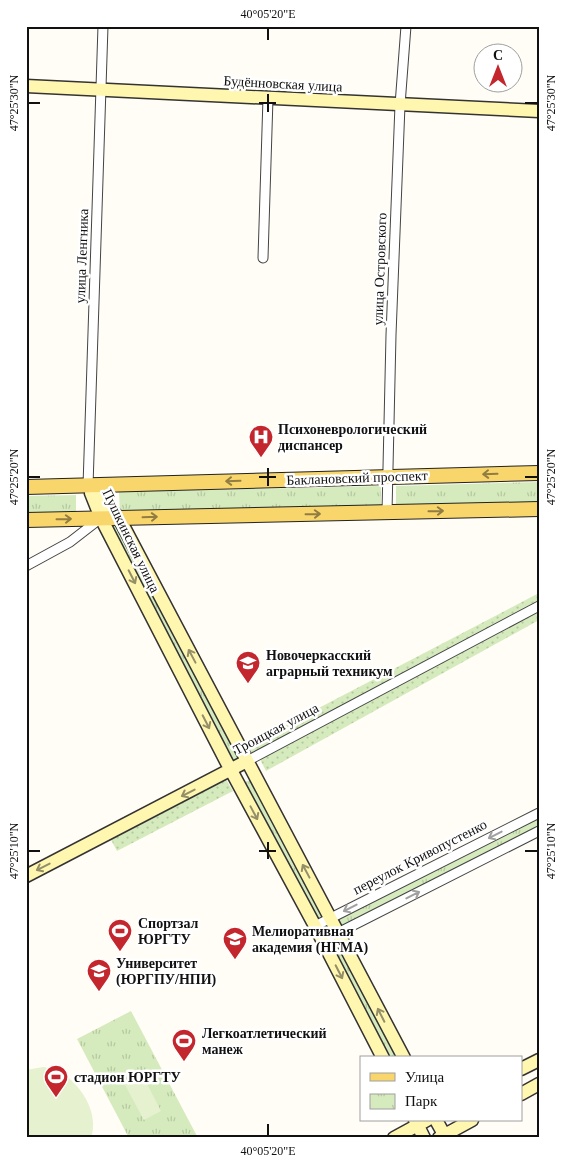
<svg xmlns="http://www.w3.org/2000/svg" width="565" height="1164" font-family="Georgia,serif">
  <style>
    .grass { fill: url(#grass-dots) }
    .park { fill: url(#park-tufts) }
    .pitch { fill: #e6f2cf }
    .lines { fill: none; stroke-linecap: round; stroke-linejoin: round }
    .street-casing { stroke: #444; stroke-width: 11 }
    .secondary-casing { stroke: #333; stroke-width: 15 }
    .primary-casing { stroke: #222; stroke-width: 16 }
    .street { stroke: #fff; stroke-width: 9 }
    .secondary { stroke: #fff6b0; stroke-width: 12 }
    .primary { stroke: #f9d66b; stroke-width: 14 }
    .oneway { stroke: #917d42 }
    .oneway2 { stroke: #948f68 }
    .oneway3 { stroke: #a0a0a0 }
    .ticks { fill: none; stroke: #111; stroke-width: 2 }
    .labels { text-anchor: middle; dominant-baseline: central; stroke-width: 5; stroke-linejoin: round; paint-order: stroke }
    .street-label { font-size: 14px; fill: #111; stroke: #fff }
    .poi-label { font-size: 14px; font-weight: bold; fill: #111; stroke: #fff; text-anchor: start }
    .neatline { fill: none; stroke: #111; stroke-width: 2 }
    .ticks-label { font-size: 12px; text-anchor: middle; fill: #111 }
  </style>
  <defs>
    <pattern id="grass-dots" width="8" height="8" patternUnits="userSpaceOnUse" patternTransform="scale(1.25)"><rect width="8" height="8" fill="#d5ebbd"/><path d="M2 2h.1M6 6h.1" fill="none" stroke="#b6c8a1" stroke-width="1.8" stroke-linecap="round"/></pattern>
    <pattern id="park-tufts" width="24" height="20" patternUnits="userSpaceOnUse" patternTransform="scale(1.25)"><rect width="24" height="20" fill="#d5ebbd"/><path d="M3 7l-1-3M5 7V3M7 7l1-3M15 17l-1-3M17 17v-4M19 17l1-3" fill="none" stroke="#b6c8a1"/></pattern>
  </defs>
  <rect width="100%" height="100%" fill="#fffdf5"/>
  <path class="grass" d="M539,593V602L253,756L248,745Z
    M539,610V620L266,771L260,759Z
    M224,776L233,791L117,851L110,838Z"/>
  <path class="park" d="M539,482V502L396,506V486Z
    M381,486V506L120,512L119,492Z
    M76,495V514L26,516V496Z
    M118,522L241,756L231,761L109,526Z
    M253,778L326,917L316,922L242,784Z
    M539,816V828L341,927L338,919Z
    M337,935L401,1058H386L326,941Z
    M131,1011L198,1138H129L77,1039Z"/>
  <path class="pitch" d="M43,1067C48,1068 54,1068 58,1071C80,1082 100,1113 91,1138H26V1070Z
    M143,1076L161,1111L144,1120L125,1085Z"/>
  <g class="lines">
    <defs>
      <path id="street" d="M263,258L268,98
        M88,486L103,26
        M387,512L391,335L400,105L406,26
        M26,566L70,542L101,518
        M247,761L539,606
        M315,926L539,813
        M322,941L539,831"/>
      <path id="secondary" d="M26,86L539,111
        M88,486L119,518L404,1058
        M91,493L101,518L226,761L315,926L383,1058
        M26,876L247,761
        M521,1069L539,1060
        M521,1094L539,1084
        M415,1120L424,1138
        M436,1120L446,1138
        M394,1138L427,1120
        M439,1138L472,1120"/>
      <path id="primary" d="M26,487L539,473
        M26,520L539,509"/>
    </defs>
    <use href="#street" class="street-casing"/>
    <use href="#secondary" class="secondary-casing"/>
    <use href="#primary" class="primary-casing"/>
    <use href="#street" class="street"/>
    <use href="#secondary" class="secondary"/>
    <use href="#primary" class="primary"/>
  </g>
  <defs><path id="oneway-shaft" d="M-6 0H5M1.5-3L5.5 0L1.5 3" fill="none" stroke-width="1.6" stroke-linecap="round" stroke-linejoin="round" transform="scale(1.25)"/></defs>
  <g class="oneway">
    <use href="#oneway-shaft" transform="translate(490 474) rotate(178)"/>
    <use href="#oneway-shaft" transform="translate(233 481) rotate(178)"/>
    <use href="#oneway-shaft" transform="translate(436 511) rotate(-1)"/>
    <use href="#oneway-shaft" transform="translate(313 514) rotate(-1)"/>
    <use href="#oneway-shaft" transform="translate(150 517) rotate(-2)"/>
    <use href="#oneway-shaft" transform="translate(64 519) rotate(-1)"/>
  </g>
  <g class="oneway2">
    <use href="#oneway-shaft" transform="translate(132 577) rotate(63)"/>
    <use href="#oneway-shaft" transform="translate(192 656) rotate(-118)"/>
    <use href="#oneway-shaft" transform="translate(206 722) rotate(63)"/>
    <use href="#oneway-shaft" transform="translate(188 793) rotate(153)"/>
    <use href="#oneway-shaft" transform="translate(254 813) rotate(62)"/>
    <use href="#oneway-shaft" transform="translate(43 867) rotate(153)"/>
    <use href="#oneway-shaft" transform="translate(306 871) rotate(-118)"/>
    <use href="#oneway-shaft" transform="translate(339 972) rotate(63)"/>
    <use href="#oneway-shaft" transform="translate(381 1015) rotate(-117)"/>
  </g>
  <g class="oneway3">
    <use href="#oneway-shaft" transform="translate(495 835) rotate(153)"/>
    <use href="#oneway-shaft" transform="translate(413 895) rotate(-27)"/>
    <use href="#oneway-shaft" transform="translate(350 908) rotate(153)"/>
  </g>
  <path class="ticks" d="M268,28V40M268,94V112M28,103H40M259,103H276M525,103H538M268,468V486M28,477H40M259,477H276M525,477H538M268,842V859M28,851H40M259,851H276M525,851H538M268,1124V1136"/>
  <defs>
    <symbol id="hospital-pin" viewBox="-11 -11 22 30"><path d="M0 17L-7.5 6A9.5 9.5 0 1 1 7.5 6Z" fill="#c4262e" stroke="#fff"/><path d="M-5-5h3v3.5h4V-5h3V5h-3V1.5h-4V5h-3Z" fill="#fff"/></symbol>
    <symbol id="university-pin" viewBox="-11 -11 22 30"><path d="M0 17L-7.5 6A9.5 9.5 0 1 1 7.5 6Z" fill="#c4262e" stroke="#fff"/><path d="M0-5L7-2L0 1L-7-2ZM-4 1L0 2.5L4 1V4Q0 6-4 4Z" fill="#fff"/></symbol>
    <symbol id="stadium-pin" viewBox="-11 -11 22 30"><path d="M0 17L-7.5 6A9.5 9.5 0 1 1 7.5 6Z" fill="#c4262e" stroke="#fff"/><path d="M0-5a6.5 5 0 1 0 0 10a6.5 5 0 1 0 0-10ZM-3.5-1.8h7v3.6h-7Z" fill="#fff"/></symbol>
  </defs>
  <g fill-rule="evenodd">
    <use href="#hospital-pin" x="247" y="423" width="28" height="38"/>
    <use href="#university-pin" x="234" y="649" width="28" height="38"/>
    <use href="#stadium-pin" x="106" y="917" width="28" height="38"/>
    <use href="#university-pin" x="221" y="925" width="28" height="38"/>
    <use href="#university-pin" x="85" y="957" width="28" height="38"/>
    <use href="#stadium-pin" x="170" y="1027" width="28" height="38"/>
    <use href="#stadium-pin" x="42" y="1063" width="28" height="38"/>
  </g>
  <g class="labels">
    <g class="street-label">
      <text transform="translate(283 84) rotate(3)">Будённовская улица</text>
      <text transform="translate(82 256) rotate(-88)">улица Ленгника</text>
      <text transform="translate(380 269) rotate(-88)">улица Островского</text>
      <text transform="translate(357 478) rotate(-2)">Баклановский проспект</text>
      <text transform="translate(131 541) rotate(64)">Пушкинская улица</text>
      <text transform="translate(276 729) rotate(-28)">Троицкая улица</text>
      <text transform="translate(420 857) rotate(-27)">переулок Кривопустенко</text>
    </g>
    <g class="poi-label">
      <text x="278" y="429">Психоневрологический<tspan x="278" dy="16">диспансер</tspan></text>
      <text x="266" y="655">Новочеркасский<tspan x="266" dy="16">аграрный техникум</tspan></text>
      <text x="138" y="923">Спортзал<tspan x="138" dy="16">ЮРГТУ</tspan></text>
      <text x="252" y="931">Мелиоративная<tspan x="252" dy="16">академия (НГМА)</tspan></text>
      <text x="116" y="963">Университет<tspan x="116" dy="16">(ЮРГПУ/НПИ)</tspan></text>
      <text x="202" y="1033">Легкоатлетический<tspan x="202" dy="16">манеж</tspan></text>
      <text x="74" y="1077">стадион ЮРГТУ</text>
    </g>
  </g>
  <rect width="565" height="1164" fill="none" stroke="#ffffff" stroke-width="55"/>
  <rect x="360" y="1056" width="162" height="65" fill="#ffffff" stroke="#a0a0a0"/>
  <rect x="370" y="1073" width="25" height="8" fill="#f9d66b" stroke="#a0a0a0"/>
  <text x="405" y="1082" font-size="15" fill="#111111">Улица</text>
  <rect x="370" y="1094" width="25" height="15" fill="url(#park-tufts)" stroke="#a0a0a0"/>
  <text x="405" y="1106" font-size="15" fill="#111111">Парк</text>
  <g transform="translate(498 68)"><circle r="24" fill="#ffffff" stroke="#a0a0a0"/>
  <path d="M0-4L9 19L0 12L-9 19Z" fill="#c4262e"/>
  <text y="-8" font-size="14" font-weight="bold" text-anchor="middle" fill="#111111">С</text>
  </g>
  <rect x="28" y="28" width="510" height="1108" class="neatline"/>
  <g class="ticks-label">
    <text x="268" y="18">40°05'20"E</text>
    <text transform="translate(14 103) rotate(-90)" y="4">47°25'30"N</text>
    <text transform="translate(551 103) rotate(-90)" y="4">47°25'30"N</text>
    <text transform="translate(14 477) rotate(-90)" y="4">47°25'20"N</text>
    <text transform="translate(551 477) rotate(-90)" y="4">47°25'20"N</text>
    <text transform="translate(14 851) rotate(-90)" y="4">47°25'10"N</text>
    <text transform="translate(551 851) rotate(-90)" y="4">47°25'10"N</text>
    <text x="268" y="1155">40°05'20"E</text>
  </g>
</svg>
